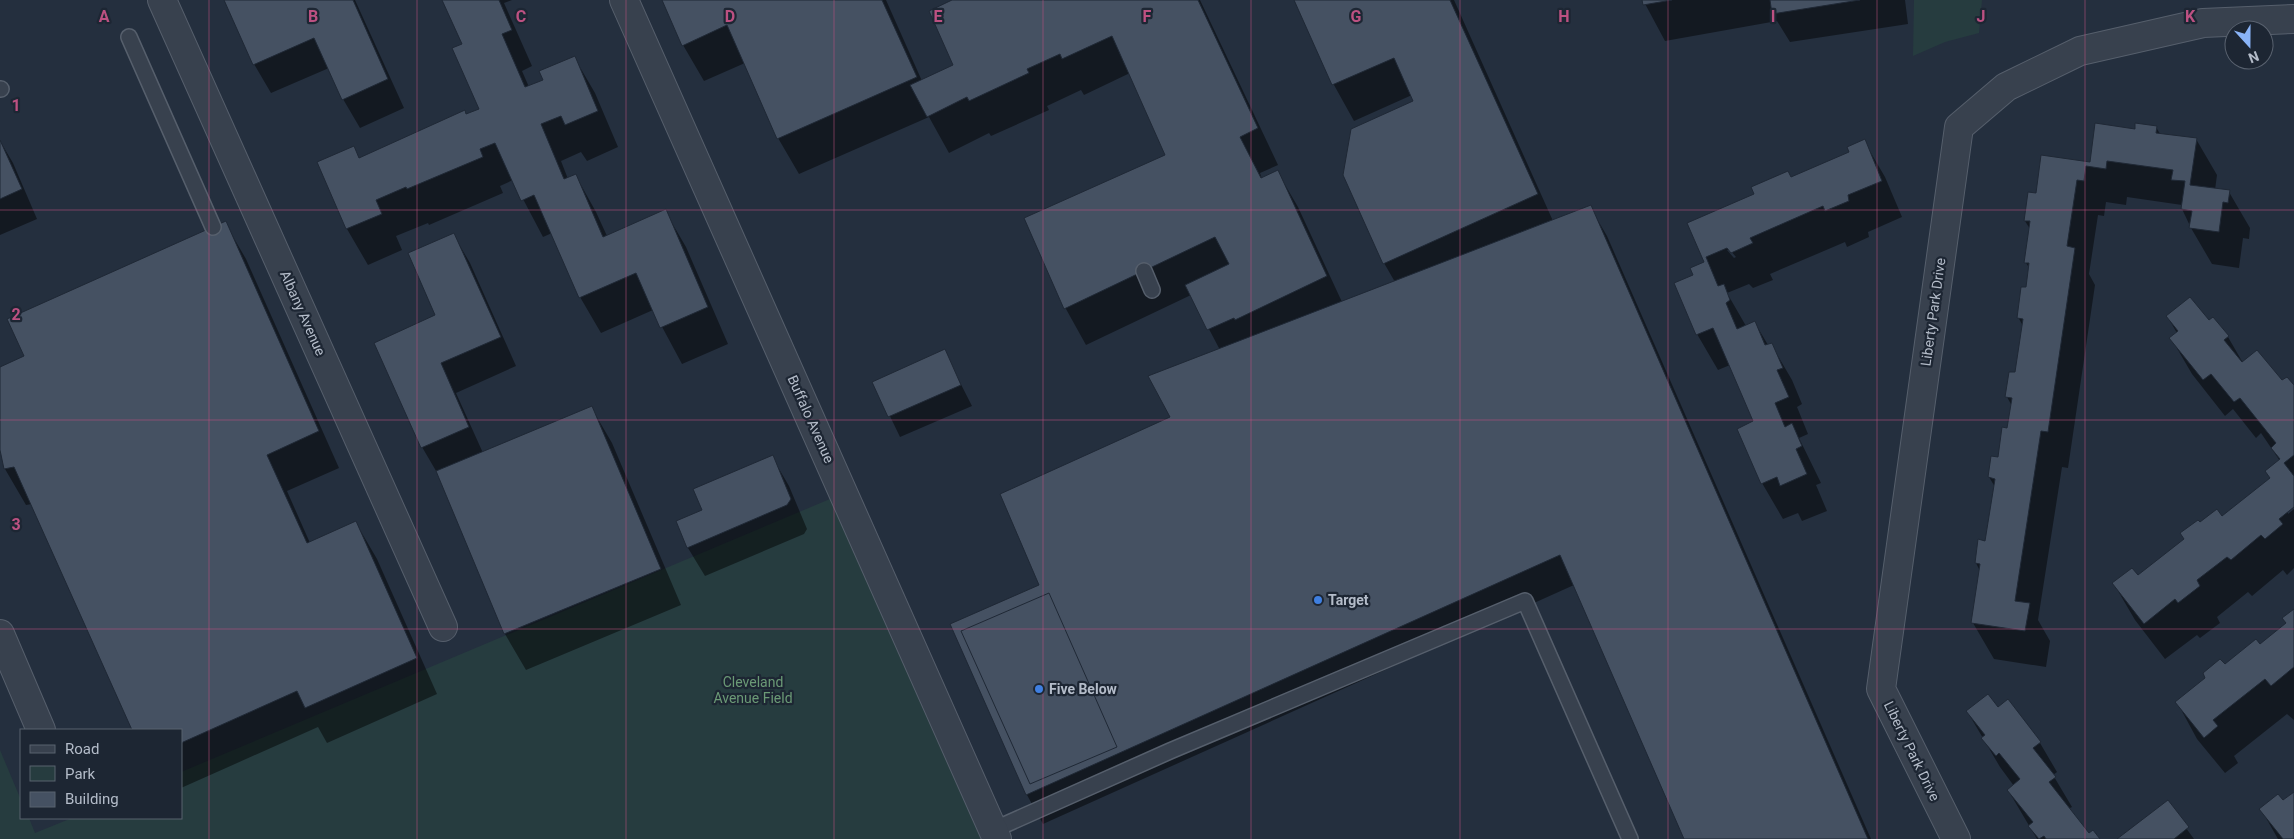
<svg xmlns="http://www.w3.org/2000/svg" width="2294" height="839" font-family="Roboto,sans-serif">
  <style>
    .green { fill: #263c3f }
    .shadow { fill: #0007; fill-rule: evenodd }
    .building { fill: #455162; stroke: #1f2835 }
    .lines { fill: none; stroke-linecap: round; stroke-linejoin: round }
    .service-casing { stroke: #565f6c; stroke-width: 18 }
    .minor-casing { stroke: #565f6c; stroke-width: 30 }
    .service { stroke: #38414e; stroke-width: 15 }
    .minor { stroke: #38414e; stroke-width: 28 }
    .grid { fill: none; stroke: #bd5182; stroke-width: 1; stroke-opacity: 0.55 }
    .shop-dot { fill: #3f7fe0; stroke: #1d2633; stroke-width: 2 }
    .labels { text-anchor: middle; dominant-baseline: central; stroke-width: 4.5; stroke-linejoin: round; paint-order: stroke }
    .street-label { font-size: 14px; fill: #b4bcc9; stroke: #1d2633 }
    .poi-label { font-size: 14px; font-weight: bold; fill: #b4bcc9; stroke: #1d2633; text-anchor: start }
    .park-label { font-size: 14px; fill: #6b9a76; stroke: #1d2633 }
    .grid-label { font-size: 16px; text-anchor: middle; font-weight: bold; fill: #bd5182; stroke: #1d2633; stroke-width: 4.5; stroke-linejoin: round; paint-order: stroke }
  </style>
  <rect width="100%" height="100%" fill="#242f3e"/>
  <path class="green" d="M1914,0H1982L1979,33L1945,42L1913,56Z
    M830,499L981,839H0V750L21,800V818H29L35,833L72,818H181V772Z"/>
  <path class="shadow" d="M225,0H355L404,108L360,128L343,99L329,68L271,93L254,64Z
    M444,0H512L504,3L532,66L522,71L529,87L545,80L574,57L595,93L618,147L587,161L581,152L561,161L568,179L576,176L596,212L607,236L665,211L686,247L728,344L682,364L653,310L601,333L580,297L552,233L543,237L513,180L500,186L503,193L429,225L428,223L396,236L402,250L368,265L347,229L319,163L360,159L480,109L463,45Z
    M663,0H886L922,81L955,66V0H1200L1278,165L1260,173L1262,179L1277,171L1298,207L1342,302L1395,282L1384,263L1414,102L1412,95L1354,121L1334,85L1295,0H1454L1553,221L1590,207L1607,236L1871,839H1686L1574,585L1043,824L1027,795L952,624L1041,585L1171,417L1220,350L1191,295L1086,345L1066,309L1025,219L1166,156L1130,73L1084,95L1081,90L1047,106L1049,110L991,136L989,133L949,153L929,117L799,174L778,138L745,63L704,81L683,45Z
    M1643,0H1905L1908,24L1790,42L1777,21L1665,41Z
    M2156,127L2160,134L2196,139L2217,175L2215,190L2229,192L2250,228L2249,239L2243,238L2239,268L2212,264L2191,228L2182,209V205L2127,197L2126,205L2106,202L2104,216L2098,215L2089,274L2095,285L2068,468L2062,467L2038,620L2050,641L2046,667L1994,659L1973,623L1980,571L1976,563L1986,542L1995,487L1989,477L1999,458L2008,429L2012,406L2007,397L2016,374L2023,326L2018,317L2027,289L2030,269L2026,263L2030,229L2025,221L2037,194L2091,163L2136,130Z
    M0,141L13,163L37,219L0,235Z
    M1864,141L1885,177L1902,217L1868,232L1869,237L1847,247L1845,242L1770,274L1773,280L1753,288L1749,284L1727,293L1746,326L1755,323L1768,345L1771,344L1792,380L1802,404L1797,407L1808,434L1799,438L1821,483L1816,485L1827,511L1802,521L1798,513L1783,519L1762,483L1755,422L1730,365L1718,370L1697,334L1695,275L1706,263L1689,224L1851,152ZM1727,250H1730L1736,257L1734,258Z
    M225,223L246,259L339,468L287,491L310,543L356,523L377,559L437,694L327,743L318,727L181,788V730H133L32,504L26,505L5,469L0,443V368L26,357Z
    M453,234L470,263L516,366L456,393L483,453L591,407L612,443L681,605L526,670L505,634L439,476L422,447L437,315Z
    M2167,316L2209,322L2228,337L2243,363L2294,387V506L2288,511V514L2294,509V568L2287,575L2283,570L2252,596L2248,592L2217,617L2220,623L2200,638L2197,635L2165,659L2135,620L2114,584L2138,577L2185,540L2200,524L2221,518L2270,479L2280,461L2261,433L2256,438L2233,409L2225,416L2192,374L2171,338L2177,333Z
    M944,351L972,406L900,437L874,383Z
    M772,457L789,486L807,529L804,534L705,576L688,548L704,511Z
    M2294,610V720L2287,714L2234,756L2238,763L2225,773L2197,739L2177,702L2225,666L2260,646L2287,624Z
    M2008,701L2040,743L2057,772L2053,775L2072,807L2068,809L2088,835L2098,839H2037L2008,790L2014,786L2000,767L1967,711L1998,709Z
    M2294,793V839H2278L2261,809L2283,802Z
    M2167,802L2194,839H2119Z"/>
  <path class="building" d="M224,0H353L388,79L342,100L314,38L253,65Z
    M442,0H499L512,30L502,34L525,87L543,80L539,71L575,56L598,111L565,125L561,116L541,124L564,179L576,174L603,237L666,209L708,307L660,328L636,273L579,298L534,195L521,201L495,143L480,149L483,157L407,189L406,187L376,200L382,214L346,229L317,162L354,146L359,158L465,110L466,114L479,109L452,48L462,44Z
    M662,0H882L917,77L777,139L727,25L682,46Z
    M952,0H1198L1258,128L1240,137L1261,178L1278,170L1327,276L1235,320L1234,318L1207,330L1185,285L1229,264L1215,237L1064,309L1024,218L1165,155L1112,36L1062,59L1060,54L1027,69L1029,73L969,101L967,97L927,117L910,85L953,65L929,11Z
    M1294,0H1450L1538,194L1383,264L1343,175L1351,129L1413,101L1394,58L1332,85Z
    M1642,0H1672L1643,5Z
    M1770,0H1860L1772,14Z
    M2095,123L2135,129V123L2157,126L2156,133L2197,138L2190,185L2230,190L2228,203L2223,202L2219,232L2189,228L2192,211L2181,209L2185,181L2171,180L2173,170L2107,161L2106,169L2086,166L2084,181L2077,180L2067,246L2075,248L2048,432L2041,431L2015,601L2030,603L2025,631L1971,623L1980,564L1975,563L1978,539L1985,541L1995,479L1988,477L1991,456L1998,457L2002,427L2007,428L2012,398L2005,397L2009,372H2015L2023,319L2017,318L2021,287H2026L2029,263H2024L2030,221H2024L2028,192L2036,193L2041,155L2090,162Z
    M1865,139L1882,181L1848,195L1849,201L1825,211L1823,206L1750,238L1753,243L1731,253L1727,248L1706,257L1718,286L1724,284L1730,300L1726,303L1737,329L1755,321L1765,345L1772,343L1783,368L1777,370L1789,397L1775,403L1785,427L1792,423L1802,446L1796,449L1807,474L1780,486L1777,477L1761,484L1737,429L1753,421L1713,328L1696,335L1674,283L1693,275L1690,268L1704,262L1687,223L1754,194L1751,187L1788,171L1791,177L1849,152L1847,147Z
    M0,140L22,189L0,199Z
    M1591,205L1868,839H1684L1560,555L1026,795L950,624L1039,585L1000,494L1170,417L1148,376Z
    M226,221L319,431L267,455L307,543L356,521L417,658L305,708L297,691L181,743V730H132L14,467L4,469L0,450V367L24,356L7,319Z
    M454,233L501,337L441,363L469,427L421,448L374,343L435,315L408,253Z
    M2190,297L2209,320L2213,317L2229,336L2224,340L2242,362L2257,350L2282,380L2287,377L2294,385V455L2284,463L2294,476V507L2279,519L2283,524L2265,539L2261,535L2231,560L2227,557L2197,580L2200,586L2178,603L2175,599L2144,624L2112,583L2132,568L2138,575L2184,539L2180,533L2198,520L2200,522L2217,509L2222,516L2270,478L2265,471L2280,459L2271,448L2276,443L2240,398L2234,402L2211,374L2203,380L2169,338L2178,331L2166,316Z
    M945,349L961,385L888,417L872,382Z
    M592,406L661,569L504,634L436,471Z
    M773,455L791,499L787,505L687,548L676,521L702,510L693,489Z
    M1049,593L1117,747L1030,784L961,631Z
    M2294,609V667L2271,686L2265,679L2213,720L2218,726L2204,738L2175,702L2205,678L2203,673L2220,659L2225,664L2256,639L2260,644L2286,623L2282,618Z
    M1988,694L1998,707L2008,699L2041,742L2033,748L2056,777L2049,782L2089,833L2093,830L2100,839H2046L2044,836L2039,839L2028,826L2033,822L2007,790L2020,779L1999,753L1996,756L1981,738L1985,735L1966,711Z
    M2294,792V839H2283L2259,809L2278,794L2283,800Z
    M2168,800L2189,827L2174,839H2117Z"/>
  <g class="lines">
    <defs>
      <path id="service" d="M129,37L213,227
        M0,89H1
        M1144,271L1152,290
        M993,830L1170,751L1525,601L1630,839"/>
      <path id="minor" d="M162,0L443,627
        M624,0L997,839
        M0,634L41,730
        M1956,839L1881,689L1959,127L2006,87L2080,51L2203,23L2294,19"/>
    </defs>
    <use href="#service" class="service-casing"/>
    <use href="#minor" class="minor-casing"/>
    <use href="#service" class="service"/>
    <use href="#minor" class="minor"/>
  </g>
  <path class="grid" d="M209,0V839M417,0V839M626,0V839M834,0V839M1043,0V839M1251,0V839M1460,0V839M1668,0V839M1877,0V839M2085,0V839M0,210H2294M0,420H2294M0,629H2294"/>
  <g class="shop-dot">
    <circle cx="1318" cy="600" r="5"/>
    <circle cx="1039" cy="689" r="5"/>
  </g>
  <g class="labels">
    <g class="street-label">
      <text transform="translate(1933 312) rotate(-82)">Liberty Park Drive</text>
      <text transform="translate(303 313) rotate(66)">Albany Avenue</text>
      <text transform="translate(811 419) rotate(66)">Buffalo Avenue</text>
      <text transform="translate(1912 751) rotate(64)">Liberty Park Drive</text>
    </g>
    <g class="poi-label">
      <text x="1328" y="600">Target</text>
      <text x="1049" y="689">Five Below</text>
    </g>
    <g class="park-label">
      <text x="753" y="682">Cleveland<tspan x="753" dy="16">Avenue Field</tspan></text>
    </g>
  </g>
  <g class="grid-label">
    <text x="104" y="22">A</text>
    <text x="313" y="22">B</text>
    <text x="521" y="22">C</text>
    <text x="730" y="22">D</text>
    <text x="938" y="22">E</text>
    <text x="1147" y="22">F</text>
    <text x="1356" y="22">G</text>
    <text x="1564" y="22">H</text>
    <text x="1773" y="22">I</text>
    <text x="1981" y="22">J</text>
    <text x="2190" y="22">K</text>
    <text x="16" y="111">1</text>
    <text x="16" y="320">2</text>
    <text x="16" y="530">3</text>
  </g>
  <rect x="20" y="729" width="162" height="90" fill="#1d2633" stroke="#59626f"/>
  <rect x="30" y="745" width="25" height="8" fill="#38414e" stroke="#59626f"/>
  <text x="65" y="754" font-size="15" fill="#b4bcc9">Road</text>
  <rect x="30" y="766" width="25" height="15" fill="#263c3f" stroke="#59626f"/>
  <text x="65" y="779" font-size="15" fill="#b4bcc9">Park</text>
  <rect x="30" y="792" width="25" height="15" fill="#455162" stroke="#59626f"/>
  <text x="65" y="804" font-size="15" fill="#b4bcc9">Building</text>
  <g transform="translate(2249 45) rotate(159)"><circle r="24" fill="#1d2633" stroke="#59626f"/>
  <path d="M0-4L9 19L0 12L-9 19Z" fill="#8ab4f8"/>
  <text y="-8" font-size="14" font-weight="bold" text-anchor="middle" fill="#b4bcc9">N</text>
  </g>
</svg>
